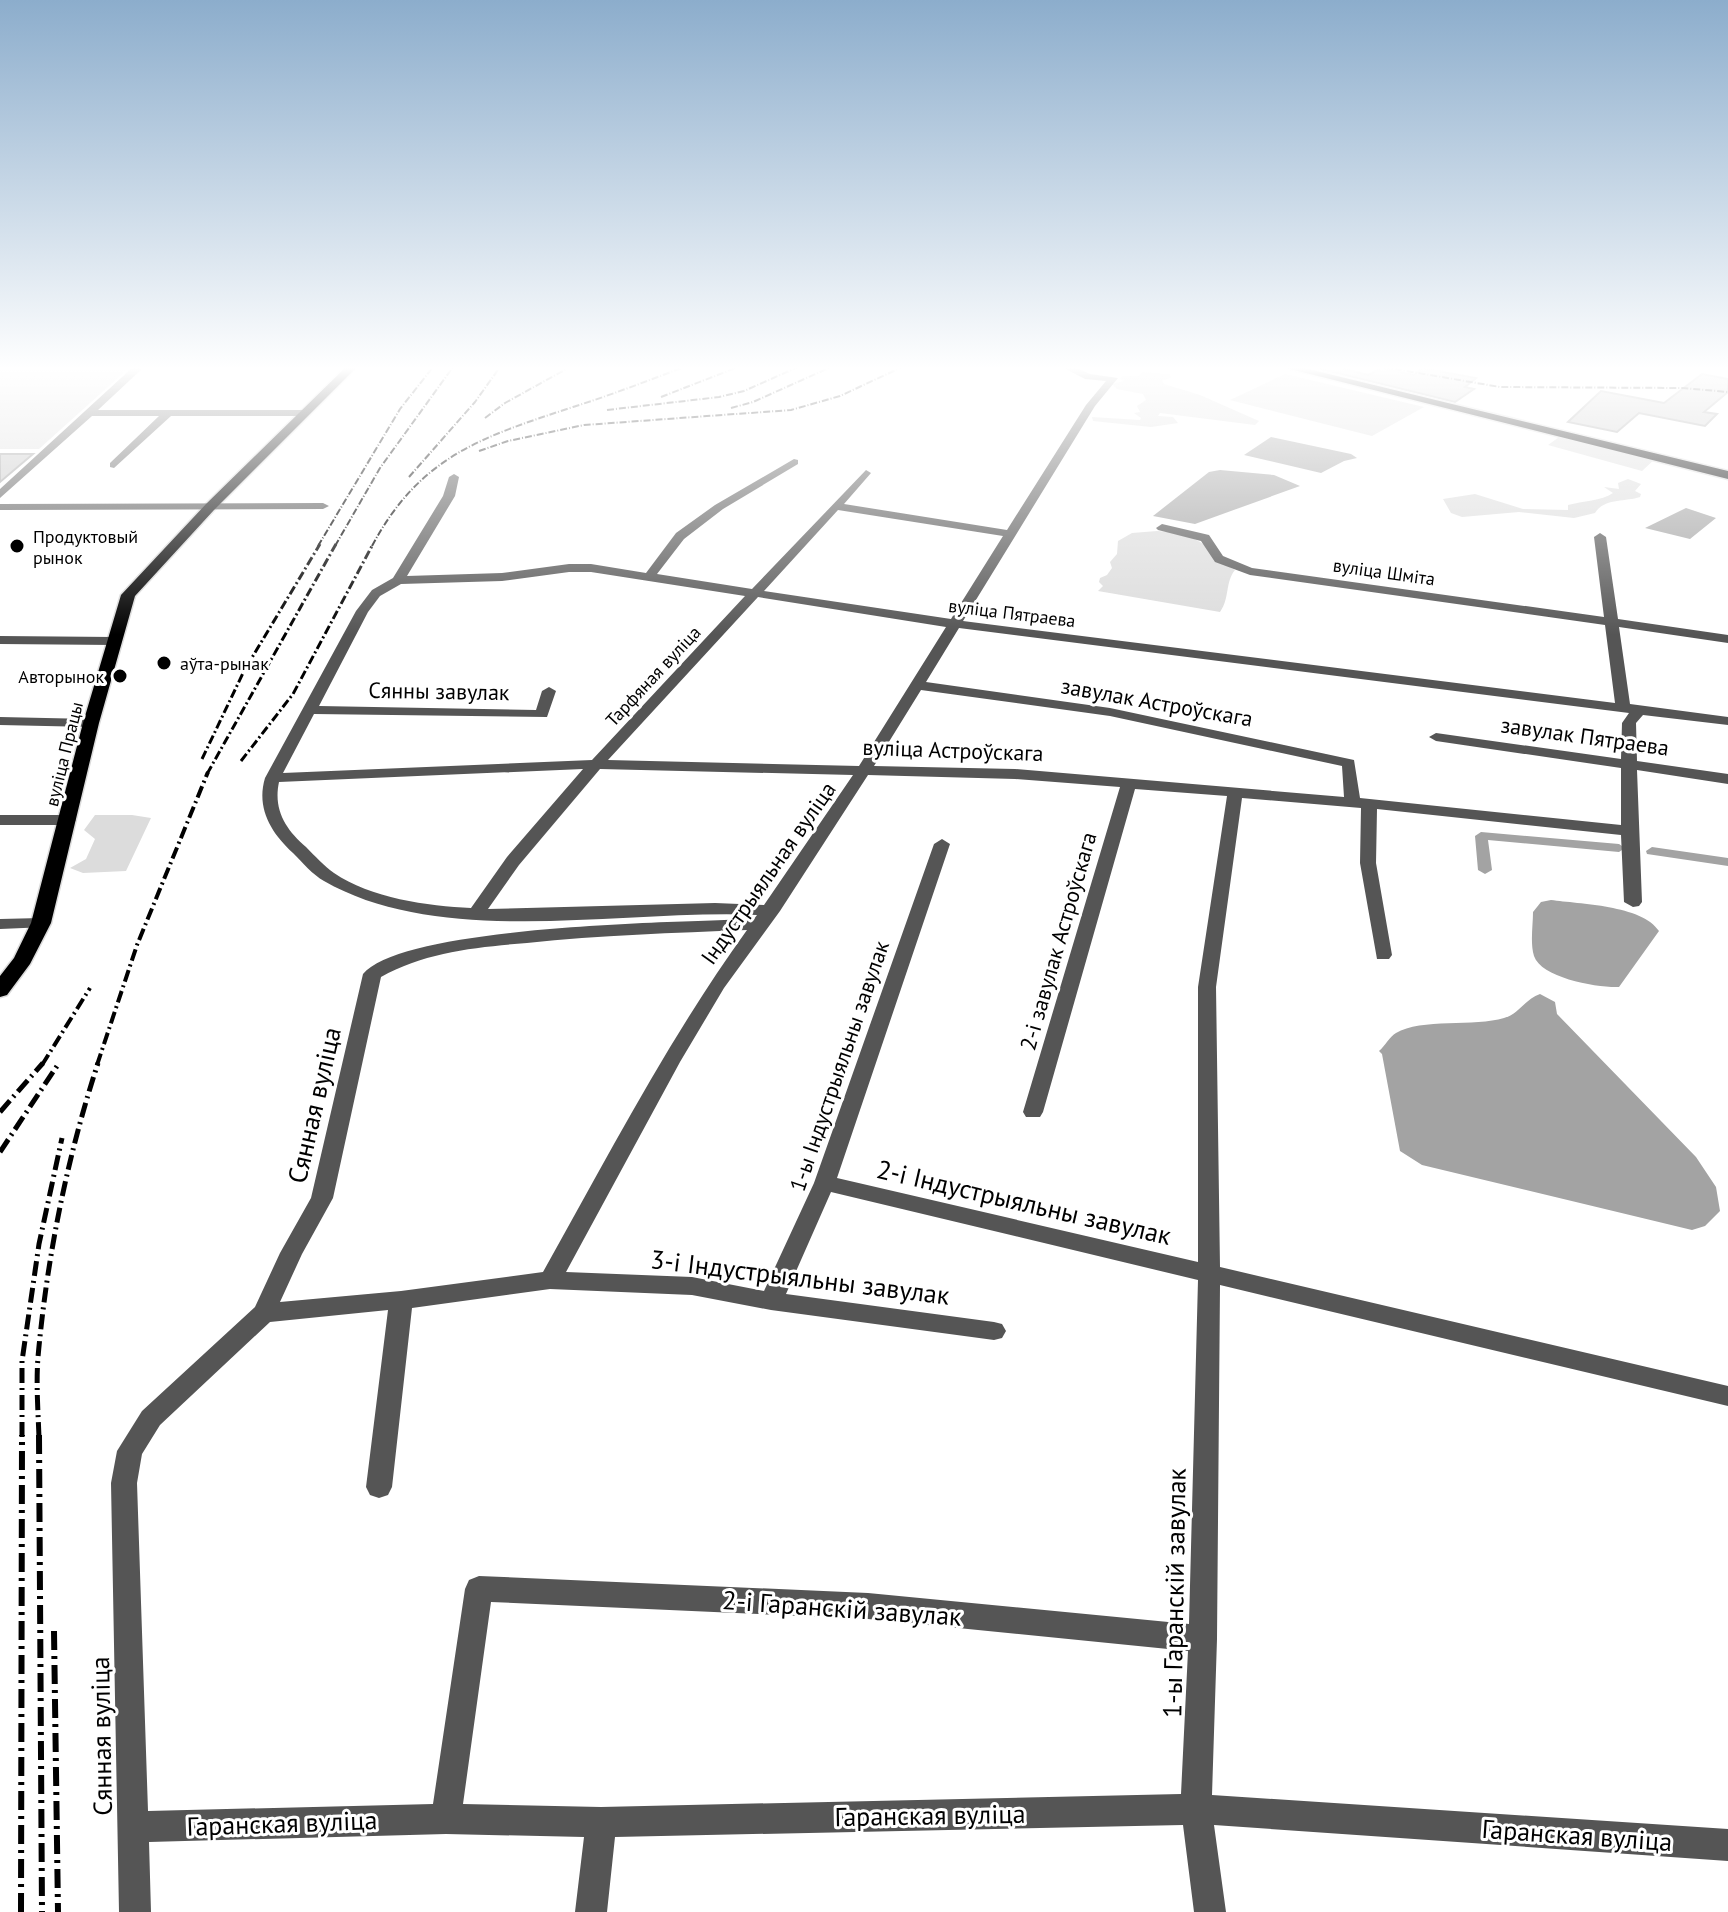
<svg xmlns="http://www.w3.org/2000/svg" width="1728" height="1912" font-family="'PT Sans',sans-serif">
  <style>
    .green { fill: #dcdcdc }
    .water { fill: #a3a3a3 }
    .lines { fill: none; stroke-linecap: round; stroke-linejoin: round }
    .canal { fill: #a3a3a3; fill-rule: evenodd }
    .building { fill: #c4c4c4; stroke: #999; stroke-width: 2 }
    .major-casing { stroke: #dbdbdb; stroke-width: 3 }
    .minor { fill: #555; fill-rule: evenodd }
    .major { fill: #000; fill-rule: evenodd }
    .rail-far4 { stroke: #000; stroke-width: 2; stroke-dasharray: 7 2 1 2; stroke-linecap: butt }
    .rail-far3 { stroke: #000; stroke-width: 3; stroke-dasharray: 9 3 2 3; stroke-linecap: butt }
    .rail-far2 { stroke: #000; stroke-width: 4; stroke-dasharray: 12 4 2 4; stroke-linecap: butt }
    .rail-far1 { stroke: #000; stroke-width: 5; stroke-dasharray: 15 5 2 5; stroke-linecap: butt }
    .rail { stroke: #000; stroke-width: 6; stroke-dasharray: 19 6 3 6; stroke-linecap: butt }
    .poi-dot { fill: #000; stroke: #fff; stroke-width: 3 }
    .labels { text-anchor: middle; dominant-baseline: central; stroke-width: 6; stroke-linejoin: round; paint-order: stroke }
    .far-poi-label { font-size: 18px; fill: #000; stroke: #fff; text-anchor: start }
    .far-street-label { font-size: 18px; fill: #000; stroke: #fff }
    .street-label { font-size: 22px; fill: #000; stroke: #fff }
    .near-street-label { font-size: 26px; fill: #000; stroke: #fff }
  </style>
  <rect width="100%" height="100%" fill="#fff"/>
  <path class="green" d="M0,367H130L39,449H0Z
    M1142,372L1170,374L1171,378L1162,380L1164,384L1200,395L1259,421L1255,425L1160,413L1158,416L1173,417L1178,423L1151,427L1093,421L1092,417L1140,420L1141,418L1134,413L1140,412L1137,406L1146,400L1143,394L1117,389L1112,384L1124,381L1120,379L1123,376H1139Z
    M1285,374L1424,407L1372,436L1230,400Z
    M1562,435L1656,458L1642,471L1548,445Z
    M1628,479L1641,484L1635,491L1641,494L1640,497C1625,502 1604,498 1595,513L1574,518L1519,512L1462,517L1451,513L1443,499L1475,494L1523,509L1568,510V505C1583,501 1601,501 1613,493L1604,487L1619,489L1618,483Z
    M1157,531C1174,532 1192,535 1206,546C1217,554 1222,564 1235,570C1225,582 1230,598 1220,612L1098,591L1103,586L1099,582L1100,578L1107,575L1112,568L1110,562L1117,554L1118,541L1132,533Z
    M95,815H132L151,818L126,871L83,873L70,868L86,859L95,839L84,830Z"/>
  <path class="water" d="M1271,437L1351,454L1357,458L1344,461L1321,473L1244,455Z
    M1220,470L1274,475L1300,486L1195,524L1153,516L1209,472Z
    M1686,508L1716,518L1690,539L1645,528Z
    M1551,900C1579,904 1642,905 1659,931L1619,987C1598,988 1541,978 1534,956C1530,943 1533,925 1533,912L1541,902Z
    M1540,994L1555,1002L1557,1014L1696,1157L1716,1187L1720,1211L1705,1226L1692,1230L1422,1165L1400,1151L1382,1054L1379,1051C1385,1046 1390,1036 1396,1033C1421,1018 1475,1027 1504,1018C1519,1014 1525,999 1540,994Z"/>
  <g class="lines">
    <path class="canal" d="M1481,832L1619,844L1625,848L1619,852L1488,840L1492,870L1485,874L1478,870L1475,836Z
      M1652,847L1728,858V866L1647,854L1646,851Z"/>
  </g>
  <path class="building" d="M1313,367H1337L1368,375L1382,368L1414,375L1422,368L1476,378L1465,387L1474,389L1455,402Z
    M1702,374L1728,379V392L1704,412L1717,414L1705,426L1639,413L1617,432L1568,422L1601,391L1664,403Z
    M0,454H33L0,482Z"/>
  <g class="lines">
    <defs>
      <path id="major" d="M346,367H357L214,510L135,596L99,723L51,923L30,964L7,995L0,997V976L14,958L31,923L83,723L121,595L206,504Z
        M1282,367H1300L1728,471V479Z"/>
    </defs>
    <use href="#major" class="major-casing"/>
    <path class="minor" d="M133,367H144L98,410H304L309,413L304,416H171L114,468L110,467V463L159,416H92L0,498V489Z
      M1062,367H1075L1090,374L1118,378L1095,406L963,621L1615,703L1605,625L1250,575L1215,562L1201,541L1158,530L1156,528L1162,524L1209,535L1223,556L1252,568L1604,617L1594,537L1600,533L1606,537L1618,619L1728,635V643L1619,627L1630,704L1728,717V725L1643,715L1636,723L1637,761L1728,774V784L1637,770L1642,902L1639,906L1633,907L1624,902L1621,835L1377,809L1376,863L1392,955L1389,959H1377L1360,863L1361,808L1242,798L1216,987L1220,1267L1728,1386V1406L1220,1285L1217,1639L1212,1795L1728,1829V1861L1214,1825L1226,1912H1194L1183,1825L615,1837L607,1912H575L584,1837L446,1834L149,1842L151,1912H119L111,1483L117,1451L142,1411L255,1307L280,1253L311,1198L363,974C403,925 684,922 754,919L757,915C625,909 442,949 324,881C313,875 302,862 293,853C271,833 256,808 265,778L356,611L372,590L393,578L443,496L449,477L454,474L459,477L455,496L407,576L502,573L569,564H591L646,573L676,533L715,505L794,459L798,460V464L723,509L684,539L657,574L752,589L866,470L871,473L844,504L1007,530L1086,405L1106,381L1085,379ZM838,510L1003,536L951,619L764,591ZM569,572H591L745,596L592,760L283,773L314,714L547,717L556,691L549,687L542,691L536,710L319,706L368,612L380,596L401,584L502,581ZM758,597L946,627L859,766L608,760ZM959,628L1629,713L1622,723L1621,759L1436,733L1429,737L1436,741L1621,768V825L1360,798L1354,760L1110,708L926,682ZM921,690L1110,716L1342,766L1344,797L1015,769L874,766ZM583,769L507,857L471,908C428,906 370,898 334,873C324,866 315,856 306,847C286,830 273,810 279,782ZM600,769L853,775L764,905L715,903L488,909L519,865ZM868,775L1015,779L1120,787L1023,1112L1026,1117H1040L1043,1112L1135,789L1227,796L1198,987V1262L837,1178L950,844L942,839L934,844L814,1183L764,1291L692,1277L566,1272L680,1062L724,988L780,911ZM747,930C669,1038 608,1156 543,1272L401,1291L280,1302L302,1254L333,1198L381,977C425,952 477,947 527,943C600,935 674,933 747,930ZM831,1192L1198,1280L1189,1624L868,1593L479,1576L469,1580L465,1589L433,1804L148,1811L137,1483L142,1454L160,1425L270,1322L388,1310L366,1487L370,1495L379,1498L388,1495L392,1487L412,1308L550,1289L692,1295L771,1310L994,1340L1002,1338L1006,1331L1002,1324L994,1322L786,1294ZM491,1602L868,1619L1188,1651L1181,1794L601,1807L463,1804Z
      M0,504L323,503L329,506L323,509L0,510Z
      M0,636L114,637L121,641L114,645L0,644Z
      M0,717L91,719L98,723L91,727L0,725Z
      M0,815H68L76,820L68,825H0Z
      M41,918L47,919L50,923L47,927L0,929V919Z"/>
    <use href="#major" class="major"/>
    <path class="rail-far4" d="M1383,367L1500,387L1683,388L1728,392
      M661,397L738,367
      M731,408L753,402L831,367
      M607,410L719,397L744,391L798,367
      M485,418L505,403L570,367
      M479,451L508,441L584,425L791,410L840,396L902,367
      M409,477L475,402L500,367
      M318,546L400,409L433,367
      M335,546L380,468L453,367
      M372,546C420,456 482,437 573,407C611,395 647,381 684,367"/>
    <path class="rail-far3" d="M202,759L244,671L320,544
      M241,761L293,694L373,544
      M207,774L336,544"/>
    <path class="rail-far2" d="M42,1065L90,988
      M97,1065L137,945L208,772"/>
    <path class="rail-far1" d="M0,1112L43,1063
      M0,1152L57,1066
      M22,1437V1361L39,1244L62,1138
      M39,1437C38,1411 36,1383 38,1357C47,1257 67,1158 98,1063"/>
    <path class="rail" d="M39,1435L42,1912
      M54,1631L58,1912
      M21,1912L22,1435"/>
  </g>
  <linearGradient id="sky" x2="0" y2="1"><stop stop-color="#8cadcc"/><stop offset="0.58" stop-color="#fff"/><stop offset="1" stop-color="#fff" stop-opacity="0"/></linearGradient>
  <rect width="1728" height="635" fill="url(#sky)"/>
  <g class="poi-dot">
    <circle cx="17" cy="546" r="8"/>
    <circle cx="164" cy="663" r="8"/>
    <circle cx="120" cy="676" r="8"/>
  </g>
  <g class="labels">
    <g class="far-poi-label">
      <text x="33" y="536">Продуктовый<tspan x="33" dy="21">рынок</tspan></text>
      <text x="180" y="663">аўта-рынак</text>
      <text x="104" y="676" text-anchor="end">Авторынок</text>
    </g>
    <g class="far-street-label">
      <text transform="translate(1384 572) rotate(8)">вуліца Шміта</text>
      <text transform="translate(1012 613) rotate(7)">вуліца Пятраева</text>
      <text transform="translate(653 676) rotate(-47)">Тарфяная вуліца</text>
      <text transform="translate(64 754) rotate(-76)">вуліца Працы</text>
    </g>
    <g class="street-label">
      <text transform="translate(439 691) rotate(1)">Сянны завулак</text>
      <text transform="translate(1157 702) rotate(10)">завулак Астроўскага</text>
      <text transform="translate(1585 736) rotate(8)">завулак Пятраева</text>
      <text transform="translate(953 750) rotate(2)">вуліца Астроўскага</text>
      <text transform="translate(768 873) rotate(-55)">Індустрыяльная вуліца</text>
      <text transform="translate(1058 941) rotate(-74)">2-і завулак Астроўскага</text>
      <text transform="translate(839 1066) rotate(-71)">1-ы Індустрыяльны завулак</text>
    </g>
    <g class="near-street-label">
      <text transform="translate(314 1105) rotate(-77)">Сянная вуліца</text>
      <text transform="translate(1024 1202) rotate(13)">2-і Індустрыяльны завулак</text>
      <text transform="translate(800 1277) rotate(7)">3-і Індустрыяльны завулак</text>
      <text transform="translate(1174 1593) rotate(-89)">1-ы Гаранскій завулак</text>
      <text transform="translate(842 1608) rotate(4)">2-і Гаранскій завулак</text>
      <text transform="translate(101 1736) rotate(-91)">Сянная вуліца</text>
      <text transform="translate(930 1815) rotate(-1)">Гаранская вуліца</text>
      <text transform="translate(282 1823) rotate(-2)">Гаранская вуліца</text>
      <text transform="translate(1577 1835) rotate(4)">Гаранская вуліца</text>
    </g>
  </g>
</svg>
